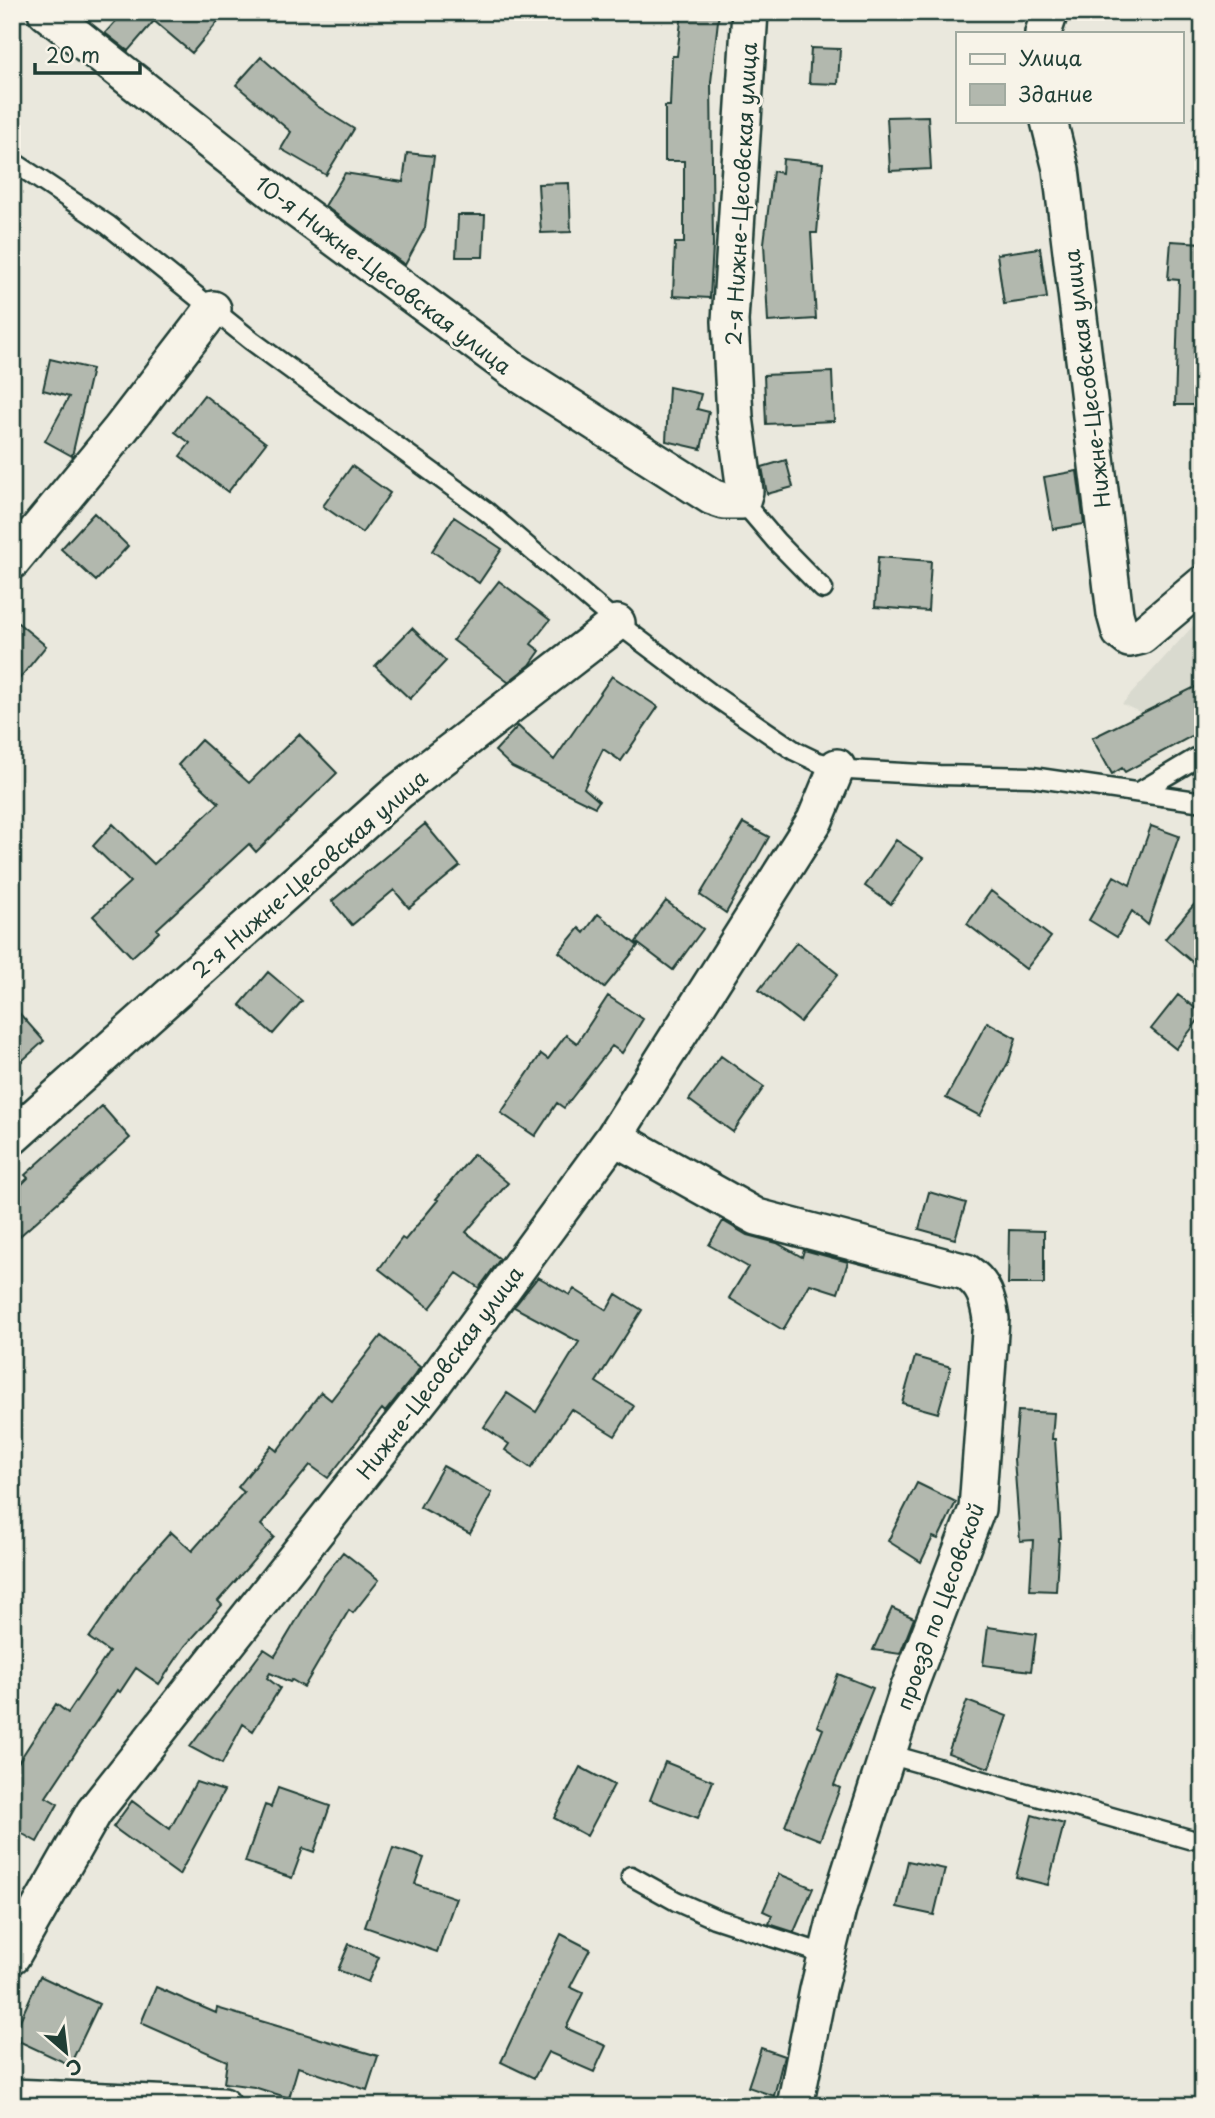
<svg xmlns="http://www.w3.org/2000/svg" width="1215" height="2118" font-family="'Playpen Sans',sans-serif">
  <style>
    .built { fill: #d9dacf }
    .building { fill: #b2b8ae; stroke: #1f3d34; stroke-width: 2 }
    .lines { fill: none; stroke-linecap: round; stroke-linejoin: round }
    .lane-casing { stroke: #1f3d34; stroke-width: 23 }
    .street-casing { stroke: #1f3d34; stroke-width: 40 }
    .lane { stroke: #f7f3e8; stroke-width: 18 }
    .street { stroke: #f7f3e8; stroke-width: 35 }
    .labels { text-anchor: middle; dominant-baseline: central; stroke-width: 6; stroke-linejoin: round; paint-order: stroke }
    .street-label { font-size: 21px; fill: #1f3d34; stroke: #f7f3e8 }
  </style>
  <rect width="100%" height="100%" fill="#eae8dd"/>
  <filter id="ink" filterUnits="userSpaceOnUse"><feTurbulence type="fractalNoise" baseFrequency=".0143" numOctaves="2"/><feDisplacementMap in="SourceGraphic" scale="14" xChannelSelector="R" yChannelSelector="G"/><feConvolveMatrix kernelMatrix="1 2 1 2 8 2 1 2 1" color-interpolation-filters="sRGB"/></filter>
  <g filter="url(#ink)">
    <path class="built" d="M1203,615V741L1122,704Z"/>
    <path class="building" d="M124,12H226L192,53L154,21L128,51L105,33Z
      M682,12H719L711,82L713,245L710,298L673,296L675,243H684V161H665V106H670L672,56H677Z
      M811,48L840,49L838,84L809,83Z
      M261,57L317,106L354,129L326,175L281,149L291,132L236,85Z
      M928,116L931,169L890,171L887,117Z
      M407,153L434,156L425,228L405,265L325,206L345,173L403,182Z
      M783,159L823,163L817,233H811L816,319L768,322L764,243L773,171L782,173Z
      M569,183L571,232L541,233L538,184Z
      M458,215H485L483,257H456Z
      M1171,241L1203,243V405H1175L1179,280L1168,279Z
      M1040,248L1047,298L1004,304L997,254Z
      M50,359L92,369L72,456L45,441L69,397L43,390Z
      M832,372L834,421L766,424L764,375Z
      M669,387L701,394L697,409L709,412L701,449L666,441Z
      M204,395L266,443L228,492L180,456L190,443L175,432Z
      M786,460L793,487L767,494L762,467Z
      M352,466L390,493L362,533L323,506Z
      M1077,471L1084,524L1053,529L1044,477Z
      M94,513L128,546L96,581L61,549Z
      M454,517L502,549L479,583L432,551Z
      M878,557L931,561L928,611L875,607Z
      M499,581L550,620L531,644L540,651L530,665L508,682L453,640Z
      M12,618L46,646L12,688Z
      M412,628L446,661L410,699L375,666Z
      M612,676L658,707L621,761L603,749L584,788L599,801L595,807L512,767L495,751L518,726L554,760Z
      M1203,683V730L1125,772L1122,768L1112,774L1092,738Z
      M299,734L337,773L256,852L249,844L157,929L159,932L132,957L93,916L130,882L93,846L113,824L154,864L219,803L178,765L201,740L249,783Z
      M743,823L769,837L726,913L700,895Z
      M425,824L460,866L409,908L394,890L352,925L332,901Z
      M1151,826L1179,836L1148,925L1132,911L1117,937L1089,920L1114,876L1130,885Z
      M896,840L923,858L891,904L865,886Z
      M991,891L1051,937L1026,969L967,924Z
      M1203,894V971L1165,939Z
      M666,901L703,929L673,970L636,942Z
      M598,914L638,946L604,988L559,952L579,928L584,933Z
      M797,942L838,974L800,1022L759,990Z
      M268,972L302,1001L273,1034L240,1005Z
      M1178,995L1203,1014L1176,1049L1151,1029Z
      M608,996L643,1019L622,1053L612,1046L564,1108L557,1103L535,1136L501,1113L541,1054L548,1059L566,1035L577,1043Z
      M12,1005L44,1041L12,1070Z
      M987,1022L1016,1038L1009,1061L980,1116L946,1098Z
      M721,1056L764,1087L733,1132L689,1100Z
      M102,1106L130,1138L12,1243V1194L28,1178L25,1175Z
      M474,1154L508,1183L466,1232L500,1259L479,1288L457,1273L430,1308L379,1269L402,1238L405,1240L438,1200L436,1199Z
      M929,1192L966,1203L955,1239L919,1229Z
      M723,1221L747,1235L777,1243L802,1257L804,1250L848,1262L838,1293L810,1284L783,1330L729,1298L748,1267L709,1245Z
      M1009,1230L1044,1231V1284H1008Z
      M538,1277L570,1295L574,1289L607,1310L616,1294L642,1310L596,1382L634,1406L615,1436L571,1409L531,1468L505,1450L509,1444L484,1427L507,1393L536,1412L579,1342L514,1307Z
      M381,1336L420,1367L417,1372L385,1412L382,1409L328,1478L310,1465L261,1525L274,1537L218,1601L222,1605L185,1646L159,1684L136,1668L120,1692L117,1690L46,1797L58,1804L37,1842L12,1828V1772L56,1704L68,1713L109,1652L89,1638L133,1574L171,1532L192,1551L244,1492L238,1487L271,1446L277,1451L321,1392L331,1400Z
      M915,1357L951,1367L938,1413L902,1403Z
      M1018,1411L1054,1413L1052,1439H1055L1061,1538H1059L1056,1591L1030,1590L1033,1540L1020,1541L1014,1459Z
      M443,1466L492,1493L470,1534L420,1507Z
      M917,1483L956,1502L938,1539L933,1537L921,1562L888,1541Z
      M343,1552L379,1580L353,1613L349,1610L304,1687L292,1680L290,1682L270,1673L267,1678L280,1688L253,1731L243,1724L222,1764L190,1747L264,1649L275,1656L320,1581Z
      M892,1608L914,1618L900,1654L873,1650Z
      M988,1627L1036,1634L1031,1671L983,1665Z
      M838,1674L873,1688L834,1785L840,1788L820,1840L785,1826L823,1729L817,1726Z
      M967,1701L1007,1716L989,1768L948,1753Z
      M665,1762L713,1781L698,1818L650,1800Z
      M580,1767L614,1785L587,1836L554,1818Z
      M196,1782L224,1791L179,1875L113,1827L132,1801L170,1829Z
      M278,1788L330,1806L314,1852L303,1848L292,1878L245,1862L265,1805L271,1807Z
      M1032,1815L1064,1824L1048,1885L1016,1877Z
      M393,1848L424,1858L415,1884L456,1898L437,1952L365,1927Z
      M908,1861L945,1869L934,1915L897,1907Z
      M779,1874L813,1888L794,1932L769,1924L772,1915L763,1911Z
      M561,1934L590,1949L570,1987L583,1993L566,2028L606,2046L594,2072L548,2052L534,2078L501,2062Z
      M349,1944L379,1957L368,1982L338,1970Z
      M40,1976L99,2004L70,2065L12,2038Z
      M156,1987L216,2013L217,2008L378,2056L367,2090L298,2067L289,2098L254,2087L224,2083L227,2061L141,2023Z
      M761,2048L784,2056L774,2096L748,2087Z"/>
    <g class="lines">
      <defs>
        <path id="lane" d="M12,161L108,225L252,341L487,512L617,623L710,693L795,751L818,762L849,770L939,775L1032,777L1203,802
          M742,501L776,541L823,589
          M1139,792L1203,754
          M888,1754L1189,1839
          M631,1876L676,1901L714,1918L827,1955"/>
        <path id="street" d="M46,12L285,201L513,370L712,497L724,501H742L745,491L735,417L730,321L750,12
          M1043,33L1050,12
          M1049,121L1061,169L1115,614L1120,632L1129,639L1141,636L1203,584
          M12,561L120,430L213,309
          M12,1137L398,792L617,623
          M614,1137L757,1217L966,1272C984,1284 988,1299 991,1319L977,1509L908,1690L838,1909L818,1990L795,2106
          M12,1956L94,1812L433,1384L614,1137L815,820L837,767
          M12,2097L223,2106"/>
      </defs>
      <use href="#lane" class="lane-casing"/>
      <use href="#street" class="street-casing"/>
      <use href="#lane" class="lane"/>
      <use href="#street" class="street"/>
    </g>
  </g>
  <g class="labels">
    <g class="street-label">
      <text transform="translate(740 194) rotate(-87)">2-я Нижне-Цесовская улица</text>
      <text transform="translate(384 274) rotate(37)">10-я Нижне-Цесовская улица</text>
      <text transform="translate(1086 379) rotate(-97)">Нижне-Цесовская улица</text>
      <text transform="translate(309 873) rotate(-41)">2-я Нижне-Цесовская улица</text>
      <text transform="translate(439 1372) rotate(-53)">Нижне-Цесовская улица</text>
      <text transform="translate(939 1606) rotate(-70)">проезд по Цесовской</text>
    </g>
  </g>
  <rect width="1215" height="2118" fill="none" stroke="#f7f3e8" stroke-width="42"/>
  <rect x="21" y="21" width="1173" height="2076" fill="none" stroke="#1f3d34" stroke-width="2.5" filter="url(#ink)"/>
  <rect x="956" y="32" width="228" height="91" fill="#f7f3e8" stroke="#a1aaa0" stroke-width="2"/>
  <rect x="970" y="54" width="35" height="10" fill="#f7f3e8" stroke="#a1aaa0" stroke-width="2"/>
  <text x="1019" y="66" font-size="21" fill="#1f3d34">Улица</text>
  <rect x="970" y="84" width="35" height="21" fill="#b2b8ae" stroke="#a1aaa0" stroke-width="2"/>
  <text x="1019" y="102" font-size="21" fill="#1f3d34">Здание</text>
  <g transform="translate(66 2052) rotate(152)" stroke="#f7f3e8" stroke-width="5" paint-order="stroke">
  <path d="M0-5L12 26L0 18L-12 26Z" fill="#1f3d34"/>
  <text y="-10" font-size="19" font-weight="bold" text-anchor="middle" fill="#1f3d34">С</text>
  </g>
  <path d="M35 63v10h105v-10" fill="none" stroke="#1f3d34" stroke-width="3.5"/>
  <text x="46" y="63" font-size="21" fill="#1f3d34" stroke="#f7f3e8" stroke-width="5" paint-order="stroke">20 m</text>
</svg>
